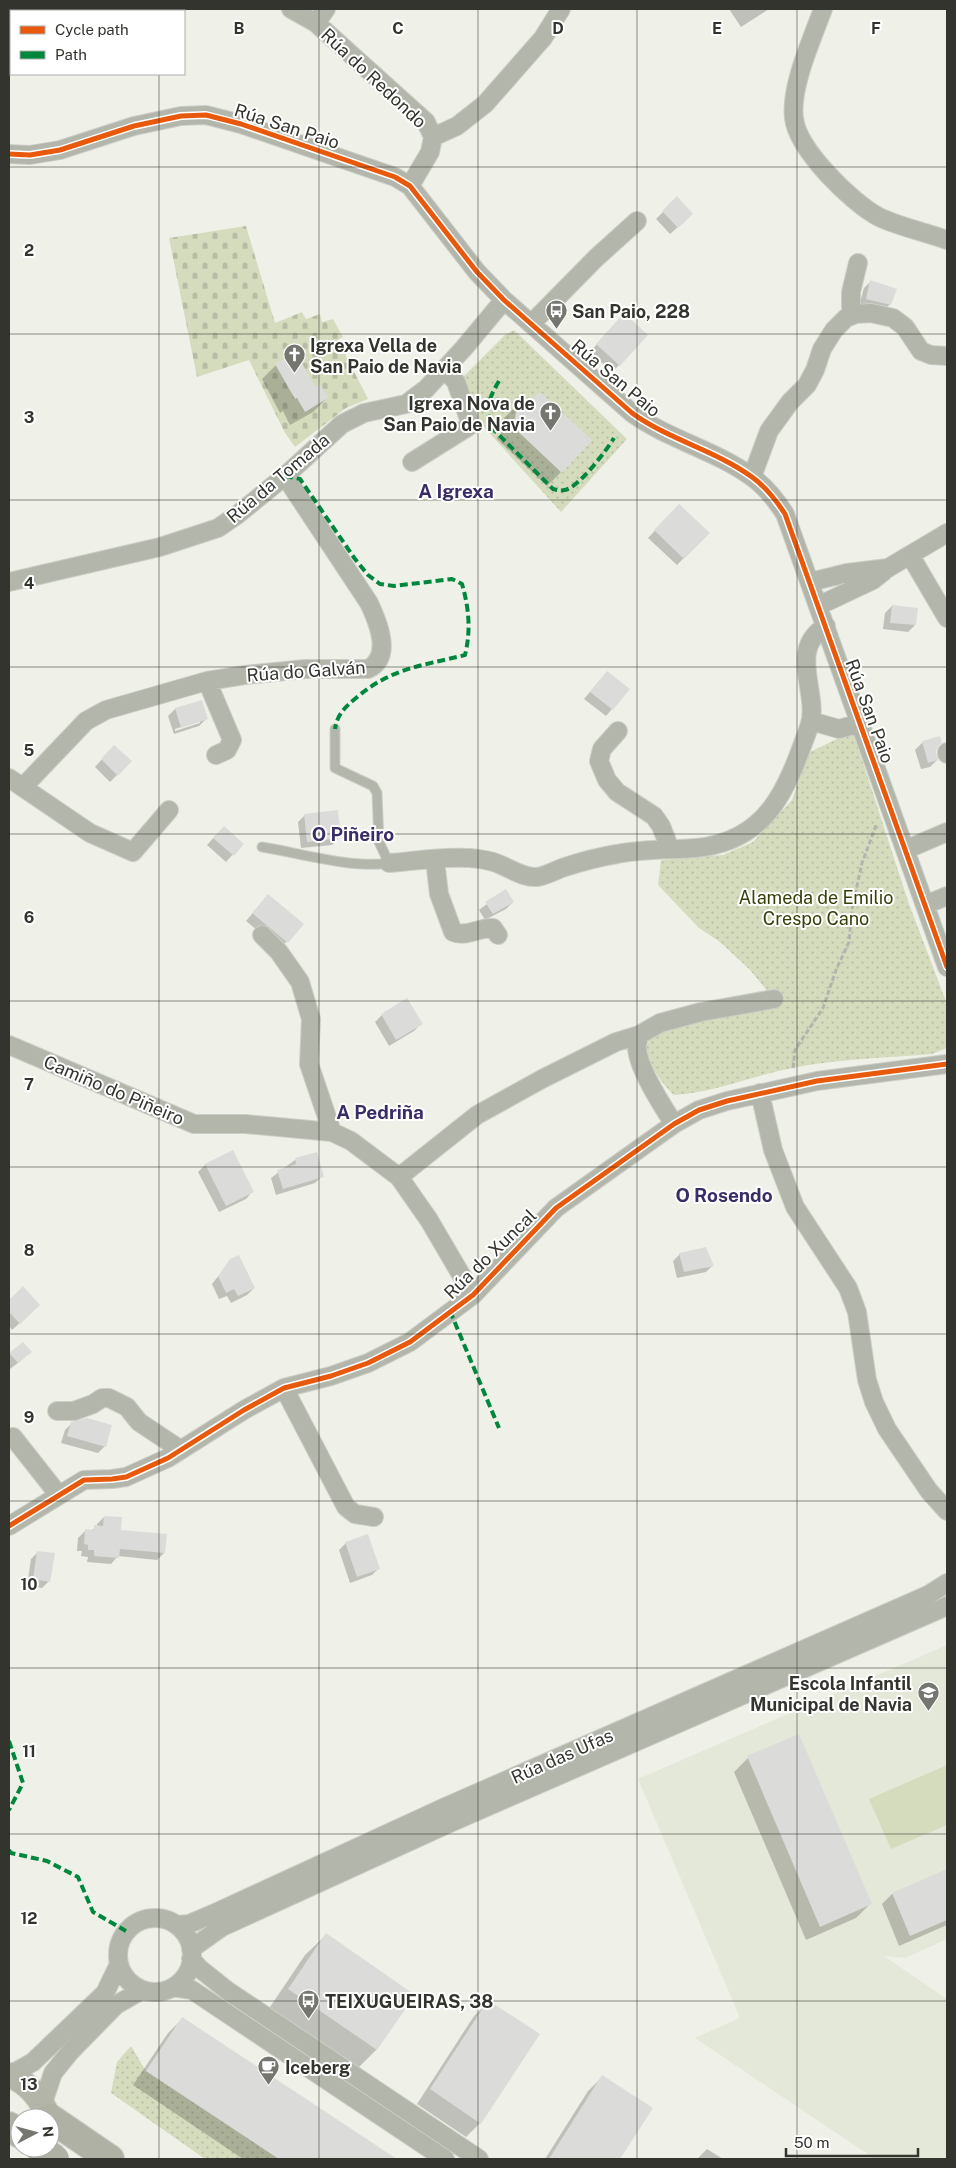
<svg xmlns="http://www.w3.org/2000/svg" width="956" height="2168" font-family="'Public Sans',sans-serif">
  <style>
    .built { fill: #e4e8d8 }
    .grass { fill: #d5dcbe }
    .cemetery { fill: url(#cemetery-stones) }
    .park { fill: url(#park-dots) }
    .shadow { fill: #0003; fill-rule: evenodd }
    .building { fill: #dbdbda }
    .lines { fill: none; stroke-linecap: round; stroke-linejoin: round }
    .service-casing { stroke: #cccec7; stroke-width: 11 }
    .minor-casing { stroke: #cccec7; stroke-width: 20 }
    .secondary-casing { stroke: #cccec7; stroke-width: 26 }
    .motorway-casing { stroke: #cccec7; stroke-width: 30 }
    .path { stroke: #b3b5ac; stroke-width: 3; stroke-dasharray: 5 2.5; stroke-linecap: butt }
    .service { stroke: #b3b6ab; stroke-width: 9 }
    .minor { stroke: #b3b6ab; stroke-width: 18 }
    .secondary { stroke: #b2b5a8; stroke-width: 24 }
    .motorway { stroke: #aeb1a4; stroke-width: 28 }
    .motorway-bridge-casing { stroke: #cccec7; stroke-width: 30; stroke-linecap: butt }
    .motorway-bridge { stroke: #aeb1a4; stroke-width: 28 }
    .quiet { stroke: #00873e; stroke-width: 4; stroke-dasharray: 8 4; stroke-linecap: butt }
    .cycleway-casing { stroke: #fff; stroke-width: 8 }
    .cycleway { stroke: #e8590c; stroke-width: 5 }
    .grid { fill: none; stroke: #33342e; stroke-width: 1; stroke-opacity: 0.55 }
    .labels { text-anchor: middle; dominant-baseline: central; stroke-width: 4; stroke-linejoin: round; paint-order: stroke }
    .street-label { font-size: 18px; fill: #33342e; stroke: #fff }
    .poi-label { font-size: 18px; font-weight: bold; fill: #33342e; stroke: #fff; text-anchor: start }
    .park-label { font-size: 18px; fill: #353f07; stroke: #fff }
    .neighbourhood-label { font-size: 19px; font-weight: bold; fill: #3a2c67; stroke: #fff }
    .grid-label { font-size: 16px; text-anchor: middle; font-weight: bold; fill: #33342e; stroke: #fff; stroke-width: 4; stroke-linejoin: round; paint-order: stroke }
  </style>
  <defs>
    <pattern id="cemetery-stones" width="16" height="16" patternUnits="userSpaceOnUse" patternTransform="scale(1.25)"><rect width="16" height="16" fill="#d5dcbe"/><path d="M2 7V4a2 2 0 0 1 4 0v3zM10 15v-3a2 2 0 0 1 4 0v3z" fill="#b7bda4"/></pattern>
    <pattern id="park-dots" width="8" height="8" patternUnits="userSpaceOnUse" patternTransform="scale(1.25)"><rect width="8" height="8" fill="#d5dcbe"/><path d="M2 2h.1M6 6h.1" fill="none" stroke="#b7bda4" stroke-width="1.8" stroke-linecap="round"/></pattern>
  </defs>
  <rect width="100%" height="100%" fill="#eff1e8"/>
  <path class="built" d="M947,1645V1939L905,1958L884,1956L947,1999V2159H875L695,2038L740,2018L638,1779Z"/>
  <path class="grass" d="M947,1765V1825L891,1849L869,1799Z"/>
  <path class="cemetery" d="M246,226L275,323L302,312L306,319L320,314L322,322L333,319L343,337L338,340L368,399L346,408L295,447L285,433L249,360L197,377L169,238Z"/>
  <path class="park" d="M514,330L627,439L561,512L482,425L460,380L505,335Z
    M849,733L854,735L909,904L947,1004V1048L932,1054C882,1058 831,1059 783,1070C746,1078 712,1093 674,1095C663,1085 647,1064 647,1047C647,1044 650,1039 651,1036L662,1029L773,1006L765,988L749,969L720,942L699,928L658,885L661,860L723,855L753,842L792,800L808,753Z
    M131,2046L146,2071L279,2159H205L111,2093L117,2062Z"/>
  <path class="shadow" d="M729,9H769L741,27Z
    M677,198L685,221L670,234L656,219Z
    M871,281L890,304L883,312L859,306L864,288Z
    M617,322L619,365L612,372L590,352Z
    M276,365L327,398L313,412L290,425L283,411L280,413L262,379Z
    M519,403L561,472L547,486L497,439L501,434L504,418Z
    M679,505L708,533L677,565L648,538Z
    M892,606L915,625L908,632L883,629L885,613Z
    M600,680L612,709L606,716L584,699Z
    M201,701L206,719L199,726L174,734L168,716L175,709ZM200,721V723L175,731V729Z
    M922,743L937,746L935,752L937,760L930,767L921,769L915,750Z
    M114,746L117,775L110,782L95,767Z
    M305,815L339,838L332,845L301,848L298,822Z
    M217,834L242,844L226,862L207,845Z
    M505,890L513,902L506,909L485,920L479,910Z
    M262,902L302,924L280,949L246,921Z
    M382,1015L421,1024L414,1031L389,1046L375,1022Z
    M232,1152L252,1192L246,1199L219,1212L198,1172L205,1165Z
    M295,1160L322,1176L315,1183L276,1195L271,1178Z
    M680,1254L712,1266L706,1272L677,1278L673,1261Z
    M231,1260L254,1288L247,1295L231,1303L227,1296L219,1299L212,1284Z
    M23,1288L32,1312L12,1330L9,1326V1301Z
    M23,1344V1359L10,1369L9,1355Z
    M72,1423L105,1446L98,1453L61,1443L65,1430Z
    M104,1517L120,1531L164,1553L157,1560L118,1556L111,1564L87,1562L88,1557L81,1556L82,1551H77L78,1538L85,1531H90L97,1527V1524Z
    M346,1543L379,1568L372,1575L350,1583L339,1550Z
    M38,1552L49,1581L42,1588L27,1586L31,1559Z
    M748,1758L870,1904L856,1918L806,1940L734,1772Z
    M947,1870V1925L899,1946L882,1904L892,1894Z
    M326,1935L413,1995L376,2050L356,2070L268,2010L305,1955Z
    M489,2002L480,2123L466,2137L417,2104L474,2016Z
    M183,2018L393,2159H243L133,2085L168,2033Z
    M602,2077L651,2108L618,2159H545L588,2091Z
    M707,2149L723,2159H697Z"/>
  <path class="building" d="M677,196L693,214L678,228L662,211Z
    M870,280L897,289L891,305L866,299Z
    M624,313L648,335L620,366L596,344Z
    M296,352L315,387L320,384L328,398L305,412L297,398L295,399L275,364Z
    M540,392L592,440L562,473L510,424L515,418L518,402L533,399Z
    M679,504L710,533L684,559L654,530Z
    M892,605L918,608L916,625L890,623Z
    M607,671L630,689L613,710L590,692Z
    M202,700L208,719L181,728L175,708Z
    M940,736L942,743L938,746L936,752L938,760L928,763L922,741Z
    M114,745L132,761L118,776L101,759Z
    M338,810L341,838L307,842L304,814Z
    M224,826L244,844L234,856L213,838Z
    M506,889L514,902L493,914L485,902Z
    M268,894L304,924L288,943L252,913Z
    M407,998L423,1024L396,1040L381,1014Z
    M233,1150L254,1192L226,1206L205,1164Z
    M317,1152L324,1177L283,1189L277,1170L296,1164L295,1158Z
    M706,1247L714,1266L684,1272L679,1253Z
    M239,1255L255,1288L238,1296L234,1289L226,1293L218,1276L230,1259Z
    M23,1286L40,1305L20,1324L9,1312V1300Z
    M23,1342L32,1352L18,1363L9,1353Z
    M87,1418L112,1425L106,1447L67,1436L71,1422Z
    M104,1516L122,1517L121,1530L167,1534L165,1553L120,1549L119,1558L94,1556V1550H88V1545L84,1544L85,1529L94,1530V1525L103,1526Z
    M368,1534L380,1569L357,1577L345,1542Z
    M37,1551L55,1553L50,1582L33,1579Z
    M799,1734L872,1904L820,1927L747,1756Z
    M947,1869V1920L910,1936L892,1893Z
    M326,1933L415,1995L377,2050L288,1989Z
    M488,2000L540,2034L481,2124L430,2089Z
    M182,2017L397,2159H279L146,2071Z
    M602,2075L653,2108L620,2159H549Z"/>
  <g class="lines">
    <defs>
      <path id="service" d="M262,847C299,853 353,869 389,863L379,842L377,793L373,786L335,768V729"/>
      <path id="minor" d="M291,9L316,23L426,122L433,137L430,152L410,186
        M823,9C812,39 790,87 794,118C797,149 852,203 879,217C900,227 925,232 947,240
        M316,23L326,9
        M433,137L457,126L485,104L543,38L561,9
        M9,154L30,155L60,150L134,126L181,116L206,115L241,124L395,177L410,186L477,272L504,300L632,413C669,440 715,450 752,477C766,487 776,500 785,514L947,967
        M851,315V292L858,263
        M531,324L596,258L637,221
        M412,462L471,425L456,382L445,369
        M752,477L769,431L790,402L807,385L815,370L822,349L834,330L846,318L856,314L871,313L893,318L905,327L921,351L931,355L947,356
        M910,555L947,618
        M9,582L160,547L218,528L237,515L285,476L342,424L364,413L406,404L426,389L464,348L504,300
        M810,582L847,573L888,568
        M818,606L873,580L888,568L947,533
        M207,681L232,740L227,750L216,755
        M811,721L839,729L860,723
        M618,731L602,749L599,761L607,780L617,792L654,816L661,826L670,849
        M947,752V754
        M9,778L90,833L133,852L169,810
        M23,787L86,721L106,710L207,681L245,675L305,669H368C393,657 378,622 369,603L285,476
        M905,850L947,832
        M435,860L439,894L453,932C466,938 479,927 493,928L498,935
        M389,863C415,861 454,855 479,859C486,860 495,862 501,865C513,870 524,878 537,877C545,876 554,871 562,868C580,862 598,857 617,854C643,849 669,850 696,848C769,841 787,788 809,727C821,695 786,650 826,626
        M925,905L947,896
        M262,935L279,952L300,982L311,1019L309,1064L332,1132
        M639,1035C639,1039 637,1043 637,1047C637,1067 663,1107 674,1124
        M9,1045L194,1124H245L332,1132L351,1141L399,1177L429,1220L473,1295
        M760,1093L773,1150L795,1207L848,1288L857,1312L867,1380L874,1402L887,1429L929,1491L947,1511
        M399,1177L477,1115L542,1079L616,1042L639,1035L660,1023L701,1012L774,999
        M284,1388L346,1507L355,1514L374,1517
        M57,1411H74L93,1404L102,1398H109L127,1407L139,1422L181,1450
        M13,1437L58,1494
        M9,1526L84,1480L112,1479L126,1477L168,1458L244,1410L284,1388L331,1376L368,1363L410,1342L473,1295L556,1208L674,1124L699,1110L727,1101L817,1081L947,1064
        M118 1955a37 37 0 1 1 74 0a37 37 0 1 1-74 0Z
        M176,1925L189,1924L215,1913L443,1808L928,1595L947,1583
        M191,1949L222,1927L450,1823L947,1606
        M191,1959L199,1968L228,1991L479,2159
        M173,1987L192,1990L445,2159
        M10,2075L33,2062L105,1993L119,1964
        M43,2103L53,2073L70,2052L116,2005L142,1990"/>
      <path id="secondary" d="M9,2075C29,2083 41,2098 49,2118"/>
      <path id="motorway" d="M50,2118L110,2159
        M9,2126L20,2134"/>
    </defs>
    <use href="#service" class="service-casing"/>
    <use href="#minor" class="minor-casing"/>
    <use href="#secondary" class="secondary-casing"/>
    <use href="#motorway" class="motorway-casing"/>
    <path class="path" d="M793,1068L795,1050L823,1008L836,970L849,942L852,909L862,863L877,823"/>
    <use href="#service" class="service"/>
    <use href="#minor" class="minor"/>
    <use href="#secondary" class="secondary"/>
    <use href="#motorway" class="motorway"/>
    <defs>
      <path id="motorway-bridge" d="M39,2148L55,2159"/>
    </defs>
    <use href="#motorway-bridge" class="motorway-bridge-casing"/>
    <use href="#motorway-bridge" class="motorway-bridge"/>
    <path class="quiet" d="M499,381C488,399 484,412 494,430L553,489C557,490 560,491 565,490C579,487 606,451 614,438
      M285,476L300,479L355,559L368,575L380,584L394,586L452,579L462,584C469,608 471,631 465,655C421,666 391,668 356,698C345,707 337,715 335,729
      M450,1311L499,1428
      M9,1741L23,1783L9,1810
      M9,1850L11,1853L47,1861L78,1877L93,1912L126,1931"/>
    <defs>
      <path id="cycleway" d="M9,154L30,155L60,150L134,126L181,116L206,115L241,124L395,177L410,186L477,272L504,300L632,413C669,440 715,450 752,477C766,487 776,500 785,514L947,967
        M9,1526L84,1480L112,1479L126,1477L168,1458L244,1410L284,1388L331,1376L368,1363L410,1342L473,1295L556,1208L674,1124L699,1110L727,1101L817,1081L947,1064"/>
    </defs>
    <use href="#cycleway" class="cycleway-casing"/>
    <use href="#cycleway" class="cycleway"/>
  </g>
  <path class="grid" d="M159,9V11M319,9V2159M478,9V2159M637,9V2159M797,9V2159M159,74V2159M9,167H947M9,334H947M9,500H947M9,667H947M9,834H947M9,1001H947M9,1167H947M9,1334H947M9,1501H947M9,1668H947M9,1834H947M9,2001H947"/>
  <defs>
    <symbol id="bus-pin" viewBox="-11 -11 22 30"><path d="M0 17L-7.5 6A9.5 9.5 0 1 1 7.5 6Z" fill="#75766f" stroke="#fff"/><path d="M-5-6H5V4H4V6H2V4H-2V6H-4V4H-5ZM-3.5-4V0h7V-4ZM-3.5 1.2v1.5H-2V1.2ZM2 1.2v1.5H3.5V1.2Z" fill="#fff"/></symbol>
    <symbol id="church-pin" viewBox="-11 -11 22 30"><path d="M0 17L-7.5 6A9.5 9.5 0 1 1 7.5 6Z" fill="#75766f" stroke="#fff"/><path d="M-1.2-6h2.4v3.5h3.3v2.4h-3.3V6h-2.4V-.1h-3.3v-2.4h3.3Z" fill="#fff"/></symbol>
    <symbol id="school-pin" viewBox="-11 -11 22 30"><path d="M0 17L-7.5 6A9.5 9.5 0 1 1 7.5 6Z" fill="#75766f" stroke="#fff"/><path d="M0-5L7-2L0 1L-7-2ZM-4 1L0 2.5L4 1V4Q0 6-4 4Z" fill="#fff"/></symbol>
    <symbol id="cafe-pin" viewBox="-11 -11 22 30"><path d="M0 17L-7.5 6A9.5 9.5 0 1 1 7.5 6Z" fill="#75766f" stroke="#fff"/><path d="M-5.5-4.5H6V0H3Q3 3.5 0 3.5H-2.5Q-5.5 3.5-5.5 0ZM3-3.2v2h1.7v-2ZM-6 4.5H4V6H-6Z" fill="#fff"/></symbol>
  </defs>
  <g fill-rule="evenodd">
    <use href="#bus-pin" x="544" y="298" width="25" height="34"/>
    <use href="#church-pin" x="282" y="342" width="25" height="34"/>
    <use href="#church-pin" x="538" y="400" width="25" height="34"/>
    <use href="#school-pin" x="916" y="1680" width="25" height="34"/>
    <use href="#bus-pin" x="296" y="1988" width="25" height="34"/>
    <use href="#cafe-pin" x="256" y="2054" width="25" height="34"/>
  </g>
  <g class="labels">
    <g class="street-label">
      <text transform="translate(374 78) rotate(43)">Rúa do Redondo</text>
      <text transform="translate(287 126) rotate(18)">Rúa San Paio</text>
      <text transform="translate(616 378) rotate(40)">Rúa San Paio</text>
      <text transform="translate(278 478) rotate(-40)">Rúa da Tomada</text>
      <text transform="translate(306 671) rotate(-4)">Rúa do Galván</text>
      <text transform="translate(870 711) rotate(70)">Rúa San Paio</text>
      <text transform="translate(114 1090) rotate(23)">Camiño do Piñeiro</text>
      <text transform="translate(490 1254) rotate(-44)">Rúa do Xuncal</text>
      <text transform="translate(562 1756) rotate(-24)">Rúa das Ufas</text>
    </g>
    <g class="poi-label">
      <text x="572" y="311">San Paio, 228</text>
      <text x="310" y="345">Igrexa Vella de<tspan x="310" dy="21">San Paio de Navia</tspan></text>
      <text x="535" y="403" text-anchor="end">Igrexa Nova de<tspan x="535" dy="21">San Paio de Navia</tspan></text>
      <text x="912" y="1683" text-anchor="end">Escola Infantil<tspan x="912" dy="21">Municipal de Navia</tspan></text>
      <text x="325" y="2001">TEIXUGUEIRAS, 38</text>
      <text x="285" y="2067">Iceberg</text>
    </g>
    <g class="park-label">
      <text x="816" y="897">Alameda de Emilio<tspan x="816" dy="21">Crespo Cano</tspan></text>
    </g>
    <g class="neighbourhood-label">
      <text x="456" y="491">A Igrexa</text>
      <text x="353" y="834">O Piñeiro</text>
      <text x="380" y="1112">A Pedriña</text>
      <text x="724" y="1195">O Rosendo</text>
    </g>
  </g>
  <g class="grid-label">
    <text x="239" y="34">B</text>
    <text x="398" y="34">C</text>
    <text x="558" y="34">D</text>
    <text x="717" y="34">E</text>
    <text x="876" y="34">F</text>
    <text x="29" y="256">2</text>
    <text x="29" y="423">3</text>
    <text x="29" y="589">4</text>
    <text x="29" y="756">5</text>
    <text x="29" y="923">6</text>
    <text x="29" y="1090">7</text>
    <text x="29" y="1256">8</text>
    <text x="29" y="1423">9</text>
    <text x="29" y="1590">10</text>
    <text x="29" y="1757">11</text>
    <text x="29" y="1924">12</text>
    <text x="29" y="2090">13</text>
  </g>
  <rect width="956" height="2168" fill="none" stroke="#33342e" stroke-width="20"/>
  <rect x="10" y="10" width="175" height="65" fill="#ffffff" stroke="#adaeab"/>
  <rect x="20" y="26" width="25" height="8" fill="#e8590c" stroke="#adaeab"/>
  <text x="55" y="35" font-size="15" fill="#33342e">Cycle path</text>
  <rect x="20" y="51" width="25" height="8" fill="#00873e" stroke="#adaeab"/>
  <text x="55" y="60" font-size="15" fill="#33342e">Path</text>
  <g transform="translate(35 2133) rotate(84)"><circle r="24" fill="#ffffff" stroke="#adaeab"/>
  <path d="M0-4L9 19L0 12L-9 19Z" fill="#75766f"/>
  <text y="-8" font-size="14" font-weight="bold" text-anchor="middle" fill="#33342e">N</text>
  </g>
  <path d="M786 2148v8h132v-8" fill="none" stroke="#33342e" stroke-width="2.5"/>
  <text x="794" y="2148" font-size="15" fill="#33342e" stroke="#ffffff" stroke-width="4" paint-order="stroke">50 m</text>
</svg>
